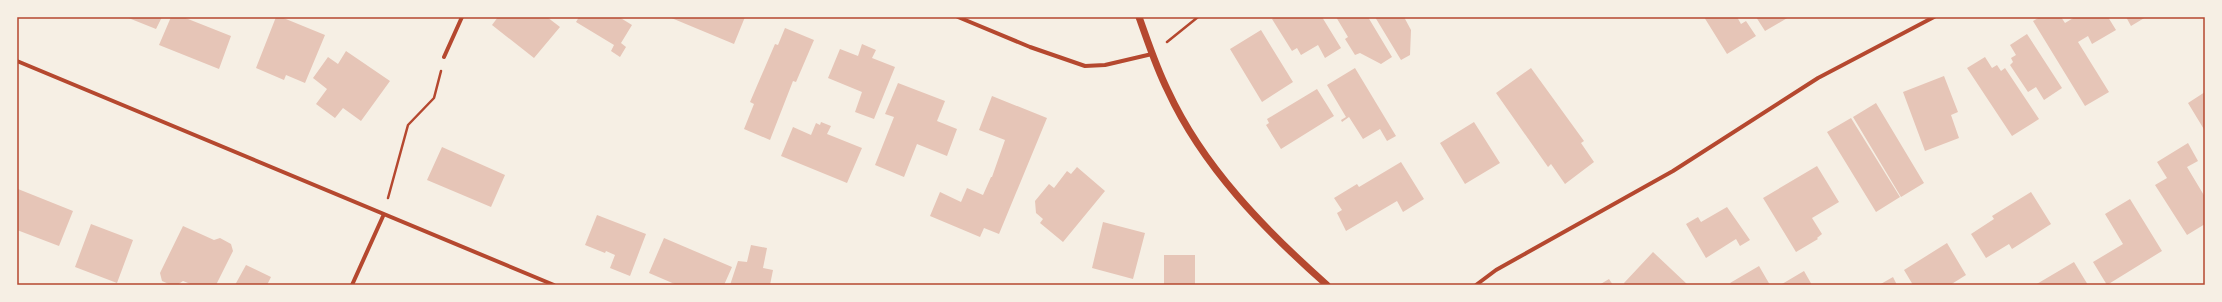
<svg xmlns="http://www.w3.org/2000/svg" width="2222" height="302" font-family="Mulish,sans-serif">
  <style>
    .building { fill: #e6c5b7 }
    .lines { fill: none; stroke-linecap: round; stroke-linejoin: round }
    .path { stroke: #b5482f; stroke-width: 2.5 }
    .minor { stroke: #b5482f; stroke-width: 4 }
    .tertiary { stroke: #b5482f; stroke-width: 7 }
    .neatline { fill: none; stroke: #b5482f; stroke-width: 1.5 }
  </style>
  <rect width="100%" height="100%" fill="#f6efe4"/>
  <path class="building" d="M126,17H162L156,29Z
    M171,17H183L231,36L219,69L159,45Z
    M276,17H281L325,35L305,83L286,75L284,80L256,68Z
    M498,17H547L560,27L534,58L492,25Z
    M579,17H619L632,25L621,43L626,47L620,57L611,51L614,45L576,22Z
    M669,17H745L734,44Z
    M1275,17H1322L1341,48L1325,58L1318,45L1301,55L1297,48L1292,51L1272,19Z
    M1336,17H1368L1392,57L1381,64L1360,53L1355,55L1345,39L1348,37Z
    M1375,17H1404L1411,30L1410,55L1401,60Z
    M1704,17H1737L1741,24L1746,21L1756,36L1727,54Z
    M1756,17H1789L1765,31Z
    M2040,17H2061L2065,23L2075,17H2108L2116,30L2092,44L2088,36L2078,42L2109,92L2085,106L2033,21Z
    M2126,17H2146L2131,26Z
    M785,28L814,40L796,82L793,81L770,140L744,129L754,104L750,102L775,44L778,45Z
    M1261,30L1293,82L1262,102L1230,49Z
    M2027,34L2062,88L2044,100L2036,87L2028,92L2010,65L2013,62L2011,58L2016,55L2010,45Z
    M862,44L876,50L872,58L895,67L874,119L855,112L862,92L828,78L840,49L858,56Z
    M346,51L390,81L361,121L343,108L335,118L316,104L327,89L313,78L328,57L338,64Z
    M1985,57L1992,68L1997,65L2001,71L2005,68L2039,119L2012,136L1967,68Z
    M1355,68L1396,136L1387,141L1380,129L1363,139L1349,117L1342,122L1341,120L1346,117L1327,85Z
    M1531,68L1584,141L1581,143L1594,162L1565,184L1551,164L1548,167L1496,93Z
    M1944,76L1958,112L1951,115L1959,138L1925,151L1903,92Z
    M898,83L945,101L937,121L957,129L947,156L917,144L904,177L875,165L894,117L885,114Z
    M1317,89L1334,116L1281,149L1266,125L1269,123L1267,119Z
    M2205,92V131L2188,103Z
    M992,96L1047,118L999,234L984,228L980,237L930,216L940,192L961,202L967,188L983,195L991,177H992L1005,140L979,130Z
    M1876,103L1924,183L1901,197L1853,117Z
    M1851,118L1900,197L1876,212L1827,132Z
    M821,122L831,126L827,134L862,148L847,183L781,156L793,127L811,135L816,123L820,125Z
    M1474,122L1500,163L1465,184L1440,143Z
    M2188,143L2198,161L2187,167L2205,197V224L2187,235L2155,185L2167,178L2157,162Z
    M442,147L505,175L491,207L427,180Z
    M1401,162L1424,199L1403,212L1397,201L1346,231L1337,213L1342,210L1334,198L1357,184L1359,187Z
    M1817,166L1839,202L1812,218L1822,234L1817,238L1818,239L1796,252L1763,198Z
    M1077,167L1105,191L1063,242L1040,223L1043,219L1036,213L1035,201L1049,184L1054,188L1067,171L1071,174Z
    M18,189L73,211L59,246L17,230Z
    M2031,192L2051,224L2012,249L2009,244L1986,258L1971,234L1994,219L1992,216Z
    M2130,199L2162,251L2107,285L2093,262L2123,244L2105,214Z
    M1727,207L1750,240L1740,246L1736,239L1706,258L1686,224L1698,217L1701,222Z
    M597,215L646,234L630,276L610,268L615,255L606,251L605,253L585,245Z
    M1103,222L1145,233L1133,279L1092,268Z
    M91,224L133,240L117,283L75,267Z
    M183,226L214,240L220,238L231,244L233,251L216,285H193L183,281L177,285H171L162,281L160,273Z
    M664,238L732,267L724,285H677L649,273Z
    M1947,243L1966,275L1950,285H1913L1904,270Z
    M751,245L767,248L763,268L773,270L770,285H730L738,261L747,262Z
    M1653,252L1688,285H1625L1624,283Z
    M1164,255H1195V285H1164Z
    M2074,262L2088,285H2035Z
    M246,265L271,277L267,285H235Z
    M1759,266L1770,285H1731L1730,283Z
    M1804,271L1812,285H1783L1782,284Z
    M1893,277L1897,285H1879Z
    M1609,279L1613,285H1599Z"/>
  <g class="lines">
    <path class="path" d="M1167,42L1198,17
      M388,198L408,125L434,98L441,71"/>
    <path class="minor" d="M958,17L1030,47L1085,66L1105,65L1152,54
      M444,57L462,17
      M17,61L554,285
      M352,285L384,214
      M1476,285L1496,270L1673,171L1818,78L1934,17"/>
    <path class="tertiary" d="M1139,17C1148,42 1156,67 1168,91C1203,167 1265,230 1327,285"/>
  </g>
  <rect width="2222" height="302" fill="none" stroke="#f6efe4" stroke-width="36"/>
  <rect x="18" y="18" width="2186" height="266" class="neatline"/>
</svg>
